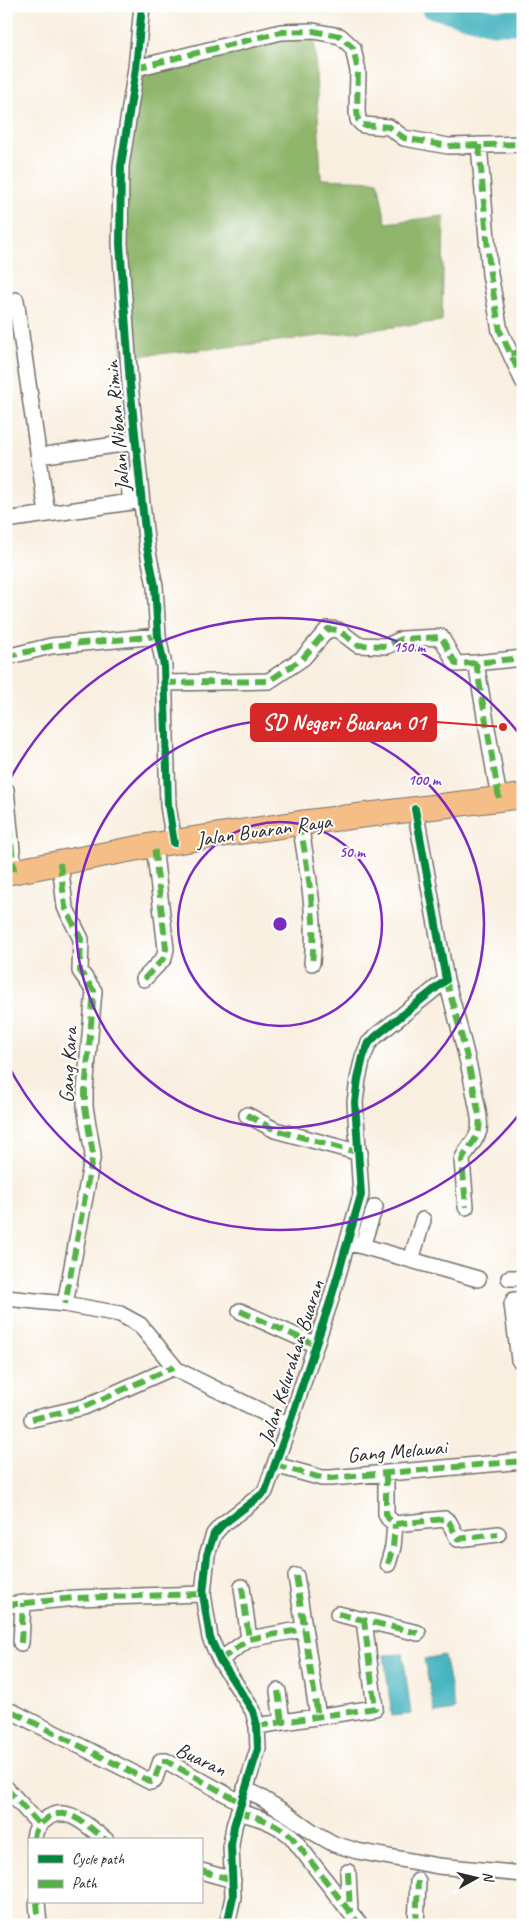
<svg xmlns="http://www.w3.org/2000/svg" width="529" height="1931" font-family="Caveat,sans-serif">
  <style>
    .forest { fill: #90b66c; stroke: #5e704c }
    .water { fill: #45b4bf; stroke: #387075 }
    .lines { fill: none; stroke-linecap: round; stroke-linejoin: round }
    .river { stroke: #45b4bf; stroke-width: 25 }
    .street-casing { stroke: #73706a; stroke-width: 18 }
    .primary-casing { stroke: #73706a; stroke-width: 26 }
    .street { stroke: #fff; stroke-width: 15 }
    .primary { stroke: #f6be87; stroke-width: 24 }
    .quiet { stroke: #56b246; stroke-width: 6; stroke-dasharray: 12 6; stroke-linecap: butt }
    .cycleway-casing { stroke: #fff; stroke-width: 11 }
    .cycleway { stroke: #00873e; stroke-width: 8 }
    .ring { fill: none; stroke: #7b2cbf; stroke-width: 2.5 }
    .labels { text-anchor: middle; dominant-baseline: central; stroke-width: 4; stroke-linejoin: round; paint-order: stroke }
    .street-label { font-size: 21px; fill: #2b2b2b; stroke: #fff }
    .centre { fill: #7b2cbf; stroke: #fff; stroke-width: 2.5 }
    .ring-label { font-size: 15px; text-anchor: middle; font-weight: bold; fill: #7b2cbf; stroke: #fff; stroke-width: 4; stroke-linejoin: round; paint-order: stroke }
    .leader { fill: none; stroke: #d62828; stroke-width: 2 }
    .callout-dot { fill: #d62828; stroke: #fff; stroke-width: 2 }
    .callout { fill: #d62828; stroke: #d62828; stroke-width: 2 }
    .callout-label { font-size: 22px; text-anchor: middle; font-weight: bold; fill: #fff }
  </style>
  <rect width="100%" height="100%" fill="#fff"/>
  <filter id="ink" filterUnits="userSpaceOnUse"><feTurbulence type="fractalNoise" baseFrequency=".02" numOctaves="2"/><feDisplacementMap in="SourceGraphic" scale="10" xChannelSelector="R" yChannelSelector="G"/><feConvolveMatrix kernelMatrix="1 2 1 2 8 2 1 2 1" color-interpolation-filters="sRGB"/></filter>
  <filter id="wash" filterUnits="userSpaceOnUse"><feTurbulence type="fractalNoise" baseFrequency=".0096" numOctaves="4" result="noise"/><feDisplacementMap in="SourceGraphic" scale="20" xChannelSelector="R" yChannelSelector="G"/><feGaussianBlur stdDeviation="1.12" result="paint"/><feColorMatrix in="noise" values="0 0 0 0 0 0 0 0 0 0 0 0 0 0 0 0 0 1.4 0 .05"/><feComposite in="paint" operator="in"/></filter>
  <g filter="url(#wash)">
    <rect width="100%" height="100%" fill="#f9efe0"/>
    <path class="forest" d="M314,31L321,179L378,181L386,223L444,216L442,321L220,348L122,357L119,227L137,70Z"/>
    <path class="water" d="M403,1654L411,1714L392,1716L384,1655Z
      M444,1655L455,1710L435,1713L424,1659Z"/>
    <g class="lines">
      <path class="river" d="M433,6L493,22H523"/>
    </g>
  </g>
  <g filter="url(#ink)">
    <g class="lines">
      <defs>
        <path id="street" d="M142,6L136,68L121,166L120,244L130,384L142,504L147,547L155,586L158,636L164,666L168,805L174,843
          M136,68L281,32L313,31L340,36L353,48L358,71L357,111L358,120L363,125L389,127L404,138L448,146L523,144
          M479,145L490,274L500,331L523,381
          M16,300L47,514
          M39,456L136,442
          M6,520L131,502L128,477
          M6,657L51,646L158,636
          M165,683L269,681L303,658L328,629L338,630L358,645L387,646L402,639L441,637L456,664L476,663
          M6,790L14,871
          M499,798L476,663L523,658
          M300,823C307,868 317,918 312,963
          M60,863L65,907L81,939L80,971L94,991L85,1091V1107L93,1154L65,1304
          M144,979L164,958L166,949L154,845
          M446,980C457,1018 468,1057 475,1096C477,1107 481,1119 479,1130C476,1142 466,1149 462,1160L466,1207
          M247,1115L275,1130L360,1153
          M348,1242L478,1279
          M362,1246L375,1207
          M411,1260L423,1220
          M509,1278H523
          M6,1298L65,1304L120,1314L140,1325L177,1370L289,1425
          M240,1311L316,1345
          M519,1360L512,1304L514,1300H523
          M32,1419L84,1407L174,1367
          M275,1465L322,1478H331L523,1461
          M386,1474V1514L388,1518L395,1524L445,1519L449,1522L458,1539L498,1534
          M388,1564L393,1547L395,1524
          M296,1576L318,1717
          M242,1587L249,1639
          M6,1605L75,1598L203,1594
          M338,1614L418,1633
          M21,1643L23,1603
          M220,1660L249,1639L304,1629
          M278,1691L282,1722
          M13,1712L151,1782L154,1781L161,1761H166L240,1802
          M257,1726L375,1708L364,1620
          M6,1788L39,1824
          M245,1788L289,1815L313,1832L334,1844L357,1851L438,1866L523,1874
          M238,1812C257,1817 275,1822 291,1836L360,1925
          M34,1840C34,1831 38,1825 45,1820C66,1802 88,1827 106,1840
          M201,1871L233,1880
          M348,1872L350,1912
          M37,1902L39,1925
          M227,1925L233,1897L231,1845L234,1826L258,1749L257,1726L253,1711L220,1660L210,1638L203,1594L207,1555L214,1534L222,1525L265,1492L289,1425L330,1302L361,1195L355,1102L358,1079L363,1057L369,1043L376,1036L446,980L415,809
          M416,1925L418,1881"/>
        <path id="primary" d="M6,873L154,845L300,823L523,796"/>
      </defs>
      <use href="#street" class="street-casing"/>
      <use href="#primary" class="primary-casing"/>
      <use href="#street" class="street"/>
      <use href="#primary" class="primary"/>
      <path class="quiet" d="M136,68L281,32L313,31L340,36L353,48L358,71L357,111L358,120L363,125L389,127L404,138L448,146L523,144
        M479,145L490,274L500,331L523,381
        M511,354L523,351
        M6,657L51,646L158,636
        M165,683L269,681L303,658L328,629L338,630L358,645L387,646L402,639L441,637L456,664L476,663
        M6,790L14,871
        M499,798L476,663L523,658
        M300,823C307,868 317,918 312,963
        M60,863L65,907L81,939L80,971L94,991L85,1091V1107L93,1154L65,1304
        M144,979L164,958L166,949L154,845
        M446,980C457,1018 468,1057 475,1096C477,1107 481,1119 479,1130C476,1142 466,1149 462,1160L466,1207
        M247,1115L275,1130L360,1153
        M240,1311L316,1345
        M32,1419L84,1407L174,1367
        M275,1465L322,1478H331L523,1461
        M386,1474V1514L388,1518L395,1524L445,1519L449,1522L458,1539L498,1534
        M388,1564L393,1547L395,1524
        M296,1576L318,1717
        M242,1587L249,1639
        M6,1605L75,1598L203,1594
        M338,1614L418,1633
        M21,1643L23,1603
        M220,1660L249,1639L304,1629
        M278,1691L282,1722
        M13,1712L151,1782L154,1781L161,1761H166L240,1802
        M257,1726L375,1708L364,1620
        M6,1788L39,1824
        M238,1812C257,1817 275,1822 291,1836L360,1925
        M34,1840C34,1831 38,1825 45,1820C66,1802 88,1827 106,1840
        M201,1871L233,1880
        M348,1872L350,1912
        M37,1902L39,1925
        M416,1925L418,1881"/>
      <defs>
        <path id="cycleway" d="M142,6L136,68L121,166L120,244L130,384L142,504L147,547L155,586L158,636L164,666L168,805L174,843
          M227,1925L233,1897L231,1845L234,1826L258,1749L257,1726L253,1711L220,1660L210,1638L203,1594L207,1555L214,1534L222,1525L265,1492L289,1425L330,1302L361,1195L355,1102L358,1079L363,1057L369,1043L376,1036L446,980L415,809"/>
      </defs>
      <use href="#cycleway" class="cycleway-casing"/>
      <use href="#cycleway" class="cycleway"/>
    </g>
  </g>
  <g class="ring">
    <circle cx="280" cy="924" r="102"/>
    <circle cx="280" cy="924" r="204"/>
    <path d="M521 1112A306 306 0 0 1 7 1063M7 785A306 306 0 0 1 521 736"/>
  </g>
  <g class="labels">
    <g class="street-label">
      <text transform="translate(117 426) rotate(-95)">Jalan Niban Rimin</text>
      <text transform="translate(264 830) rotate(-8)">Jalan Buaran Raya</text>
      <text transform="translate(68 1065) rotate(-87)">Gang Kara</text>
      <text transform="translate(291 1362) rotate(-72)">Jalan Kelurahan Buaran</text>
      <text transform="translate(397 1451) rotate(-5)">Gang Melawai</text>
      <text transform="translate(201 1759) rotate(25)">Buaran</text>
    </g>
  </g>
  <circle cx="280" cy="924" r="8" class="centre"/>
  <g class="ring-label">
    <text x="409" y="652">150 m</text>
    <text x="424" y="785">100 m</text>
    <text x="352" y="857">50 m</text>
  </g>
  <path class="leader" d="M503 727L436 722"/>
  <circle class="callout-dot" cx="503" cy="727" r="5"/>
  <rect class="callout" x="251" y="704" width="185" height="37" rx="5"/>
  <g class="callout-label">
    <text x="344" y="730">SD Negeri Buaran 01</text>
  </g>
  <rect width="529" height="1931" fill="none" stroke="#fff" stroke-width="25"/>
  <rect x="28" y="1838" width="175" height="65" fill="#ffffff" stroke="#aaaaaa"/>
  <rect x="38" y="1855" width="25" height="8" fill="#00873e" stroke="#aaaaaa"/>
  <text x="72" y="1864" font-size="15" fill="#2b2b2b">Cycle path</text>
  <rect x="38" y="1880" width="25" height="8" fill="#56b246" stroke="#aaaaaa"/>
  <text x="72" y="1888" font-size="15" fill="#2b2b2b">Path</text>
  <g transform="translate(476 1878) rotate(82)" stroke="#ffffff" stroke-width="4" paint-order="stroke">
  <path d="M0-4L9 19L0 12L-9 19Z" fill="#2b2b2b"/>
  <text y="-8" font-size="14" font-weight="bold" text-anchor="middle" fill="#2b2b2b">N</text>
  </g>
</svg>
